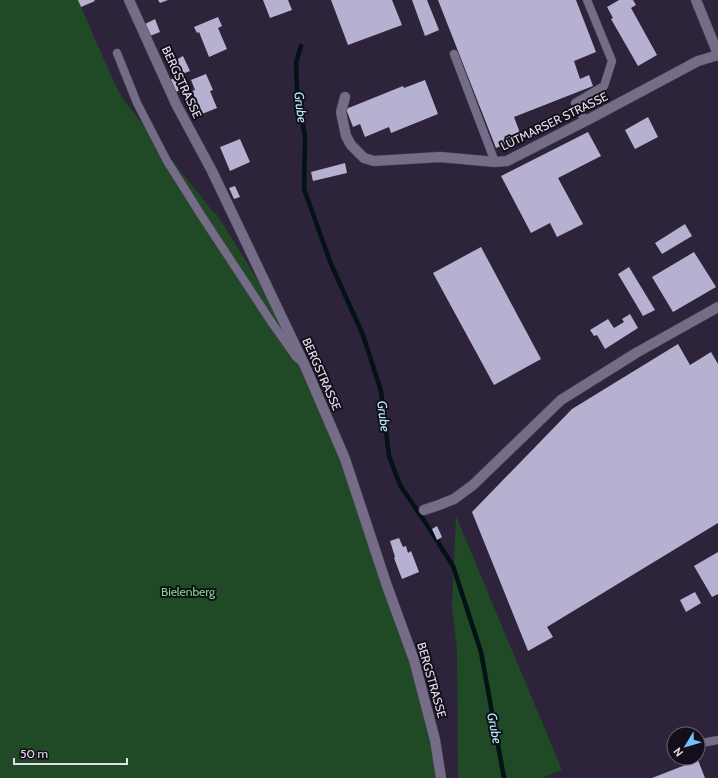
<svg xmlns="http://www.w3.org/2000/svg" width="718" height="778" font-family="Cabin,sans-serif">
  <style>
    .green { fill: #204925 }
    .lines { fill: none; stroke-linecap: round; stroke-linejoin: round }
    .stream { stroke: #031215; stroke-width: 4.5 }
    .building { fill: #b6b1d0 }
    .lane-casing { stroke: #4b4357; stroke-width: 9 }
    .street-casing { stroke: #4b4357; stroke-width: 11 }
    .secondary-casing { stroke: #4b4357; stroke-width: 11 }
    .lane { stroke: #756c87; stroke-width: 8 }
    .street { stroke: #756c87; stroke-width: 10 }
    .secondary { stroke: #756c87; stroke-width: 10 }
    .labels { text-anchor: middle; dominant-baseline: central; stroke-width: 4; stroke-linejoin: round; paint-order: stroke }
    .street-label { font-size: 12px; fill: #e3deed; stroke: #130f1a }
    .park-label { font-size: 12px; fill: #7bdb85; stroke: #130f1a }
    .water-label { font-size: 13px; font-style: italic; fill: #b4edf9; stroke: #130f1a }
  </style>
  <rect width="100%" height="100%" fill="#2d243b"/>
  <path class="green" d="M0,0H78L110,73L122,98L214,213H216L279,314L327,428L380,567L416,669L439,778H0Z
    M456,516L562,770L542,778H458L457,649L452,607Z"/>
  <g class="lines">
    <path class="stream" d="M301,46L296,63L297,90L305,137L304,189L331,264L363,335L381,391L389,456L400,485L431,531L453,566L481,652L504,778"/>
  </g>
  <path class="building" d="M78,0H94L95,1L81,7Z
    M158,0H168L160,3Z
    M263,0H288L292,10L270,18Z
    M331,0H392L402,25L348,45Z
    M412,0H427L439,30L425,36Z
    M438,0H576L596,52L574,61L580,79L589,75L593,86L514,117L522,138L496,148Z
    M619,0H633L636,5L631,8L657,55L638,66L611,19L613,18L607,7Z
    M218,17L222,26L218,28L227,49L209,57L199,32L197,33L194,27Z
    M155,19L160,32L150,36L145,24Z
    M183,56L190,71L182,74L176,60Z
    M206,74L213,90L210,91L217,108L202,114L192,91L195,90L191,80Z
    M180,75L186,87L176,92L170,80Z
    M425,80L438,114L391,133L389,127L365,137L360,124L353,127L346,109L403,86L404,88Z
    M648,117L658,137L635,149L625,130Z
    M588,132L601,156L558,178L583,224L557,237L550,223L531,233L501,176Z
    M240,139L250,162L230,171L220,147Z
    M345,163L347,173L313,181L311,172Z
    M235,186L240,197L234,199L229,188Z
    M685,224L692,236L662,254L655,243Z
    M481,247L541,359L494,385L433,273Z
    M694,252L716,287L673,312L652,277Z
    M629,267L655,310L643,316L618,274Z
    M630,314L638,328L605,349L597,335L594,336L590,330L608,319L614,328L624,322L622,319Z
    M678,344L690,365L711,352L718,364V523L547,627L553,637L528,651L472,512L572,409Z
    M437,526L442,537L437,540L432,529Z
    M399,538L403,547L406,546L408,553L411,551L419,572L402,579L394,558L395,557L390,541Z
    M718,552V594L712,597L694,566Z
    M695,592L701,603L686,612L680,600Z
    M698,760L705,778H652Z"/>
  <g class="lines">
    <defs>
      <path id="lane" d="M117,53L137,103L167,161L203,218L272,323L296,357L302,362
        M454,54L495,162
        M585,121L575,103L604,86L612,61L587,0
        M702,743L718,740"/>
      <path id="street" d="M129,0L176,104L212,171L305,366L345,459L387,586L414,660L435,740L441,778
        M345,97L341,112L346,136L351,145L364,158L374,161L440,157L495,162L507,161L597,115L698,61L718,55
        M424,510L439,505L454,499L473,485L561,400L636,353L718,307"/>
      <path id="secondary" d="M696,0L718,54"/>
    </defs>
    <use href="#lane" class="lane-casing"/>
    <use href="#street" class="street-casing"/>
    <use href="#secondary" class="secondary-casing"/>
    <use href="#lane" class="lane"/>
    <use href="#street" class="street"/>
    <use href="#secondary" class="secondary"/>
  </g>
  <g class="labels">
    <g class="street-label">
      <text transform="translate(182 82) rotate(65)">BERGSTRASSE</text>
      <text transform="translate(554 121) rotate(-26)">LÜTMARSER STRASSE</text>
      <text transform="translate(322 374) rotate(66)">BERGSTRASSE</text>
      <text transform="translate(432 680) rotate(74)">BERGSTRASSE</text>
    </g>
    <g class="park-label">
      <text x="188" y="591">Bielenberg</text>
    </g>
    <g class="water-label">
      <text transform="translate(301 107) rotate(83)">Grube</text>
      <text transform="translate(384 416) rotate(83)">Grube</text>
      <text transform="translate(495 728) rotate(79)">Grube</text>
    </g>
  </g>
  <g transform="translate(686 746) rotate(232)"><circle r="19" fill="#130f1a" stroke="#66626e"/>
  <path d="M0-3L7 15L0 10L-7 15Z" fill="#79bff8"/>
  <text y="-6" font-size="11" font-weight="bold" text-anchor="middle" fill="#e3deed">N</text>
  </g>
  <path d="M14 758v6h113v-6" fill="none" stroke="#e3deed" stroke-width="2"/>
  <text x="20" y="758" font-size="12" fill="#e3deed" stroke="#130f1a" stroke-width="3" paint-order="stroke">50 m</text>
</svg>
